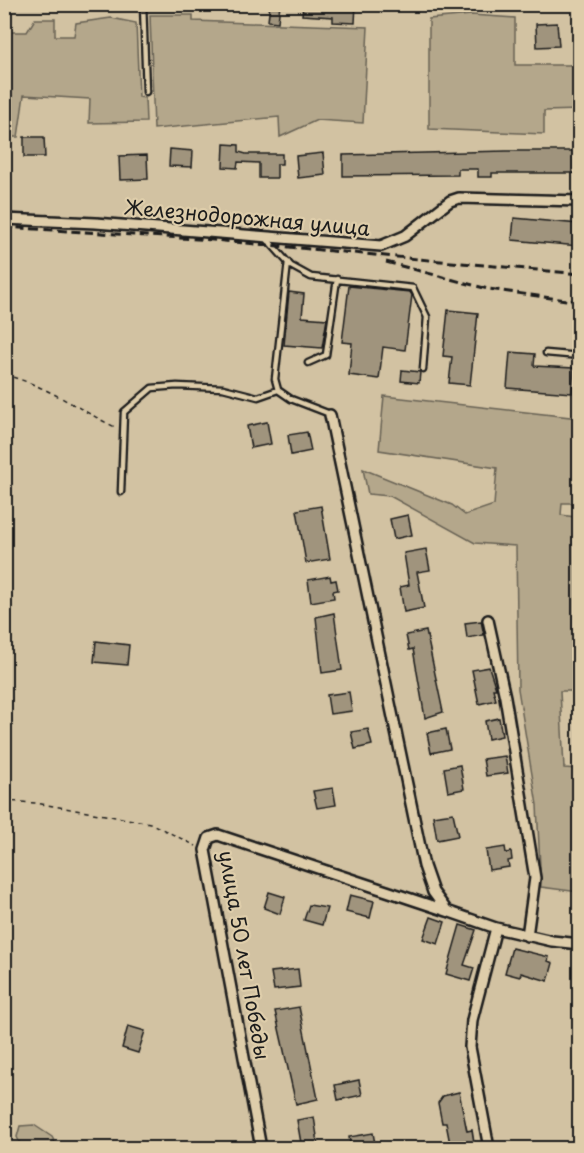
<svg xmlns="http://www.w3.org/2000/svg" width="584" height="1153" font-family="'Playpen Sans',sans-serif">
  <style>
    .green { fill: #b4a78b; stroke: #686254; stroke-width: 1.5 }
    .building { fill: #a0947d; stroke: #1c1c1c; stroke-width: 1.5 }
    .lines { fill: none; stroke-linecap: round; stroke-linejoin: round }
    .lane-casing { stroke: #1c1c1c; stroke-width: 9 }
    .street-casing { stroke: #1c1c1c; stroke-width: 14 }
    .path { stroke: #1c1c1c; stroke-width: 1.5; stroke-dasharray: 4.5 4.5; stroke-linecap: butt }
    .lane { stroke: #decdaa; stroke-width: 4.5 }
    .street { stroke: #decdaa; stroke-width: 9 }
    .rail { stroke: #1c1c1c; stroke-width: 3; stroke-dasharray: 9 4.5; stroke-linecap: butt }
    .labels { text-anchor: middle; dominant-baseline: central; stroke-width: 4.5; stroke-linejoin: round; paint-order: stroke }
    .street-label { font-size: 20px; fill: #1c1c1c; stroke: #decdaa }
  </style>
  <rect width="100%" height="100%" fill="#d2c2a2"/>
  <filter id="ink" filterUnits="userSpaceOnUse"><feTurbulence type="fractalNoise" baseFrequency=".0167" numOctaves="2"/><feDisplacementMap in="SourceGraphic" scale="12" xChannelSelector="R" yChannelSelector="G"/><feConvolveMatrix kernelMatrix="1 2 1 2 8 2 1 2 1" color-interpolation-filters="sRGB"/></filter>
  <g filter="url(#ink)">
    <path class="green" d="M150,15H193V21L368,27L363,123L317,120L280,137L279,117L154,129Z
      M471,15L515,18V65H579V110L544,111V134L429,129V19Z
      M111,18L136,23L139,97L145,98L146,122L89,123L90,99L24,95L18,137H5V32H27L35,19H55V36H74L76,23Z
      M384,396L579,418L577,472H579V503H562L561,515L575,517L576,546L579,550V691H560L564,768L579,769V892L541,887L537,805L518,689L516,546L475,543L390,496L368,494L363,469L452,505L465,515L494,505L497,468L379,450Z
      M34,1125L52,1137L58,1148H22L17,1137L20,1126Z"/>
    <path class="building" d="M270,4H280L278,22L268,21Z
      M303,4L345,7L346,4H356L355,23L333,22V17L302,15Z
      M557,23L559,46L537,47L536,24Z
      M24,137H44L45,157H24Z
      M224,144L239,145V152L246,154H282V164H277V178H259V163L238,162L237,168L223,167Z
      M170,149L193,151L192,167L169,166Z
      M506,151H577V173H492V177H478V169H458V175L343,176V155Z
      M323,153L325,175L298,178L296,156Z
      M147,155L148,179L120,180L119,156Z
      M514,218L579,224V246L512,240Z
      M349,286L410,292L412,295L405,350L383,347L379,379L349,375L352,343L342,342Z
      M289,292L304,294L302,317L327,319L322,348L284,345Z
      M448,310L478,313L470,385L449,383L452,357L443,356Z
      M510,352L535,354L534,366L574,368L572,393L507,388Z
      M402,370L420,372L419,383L401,381Z
      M267,422L271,444L251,448L247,426Z
      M307,432L311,451L291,455L288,435Z
      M321,506L330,559L306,563L297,510Z
      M408,515L412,535L394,539L390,519Z
      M426,549L430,570L417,572L424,608L404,612L400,587L409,585L404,553Z
      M330,576L331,581L336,580L338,590L333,591L334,598L311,602L308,580Z
      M334,613L342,670L322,673L316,617Z
      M481,621L484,635L467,638L465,623Z
      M426,631L443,712L425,718L413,649L409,650L406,635Z
      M96,641L129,645L127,665L94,662Z
      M489,667L496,689H493L496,700L479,704L472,670Z
      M349,692L352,711L330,714L327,695Z
      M499,718L502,736L488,739L485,721Z
      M368,729L372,745L355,749L351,732Z
      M446,729L450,749L431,753L427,733Z
      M505,756L508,773L486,776L483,759Z
      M460,765L464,789L448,792L444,768Z
      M333,788L336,805L317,808L313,791Z
      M453,813L458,836L437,840L433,816Z
      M505,847L506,853L511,852L512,860L508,861L509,867L489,870L486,850Z
      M269,892L285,897L280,914L264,908Z
      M350,895L374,901L370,918L346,912Z
      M309,905L327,908L322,925L304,920Z
      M431,917L445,922L438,944L423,939Z
      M460,925L476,930L464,965L474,968L470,981L446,974Z
      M512,948L549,957L548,961L553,963L548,981L521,973L520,977L505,973Z
      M298,969L300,987L274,990L271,972Z
      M299,1007L318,1099L296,1104L275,1011Z
      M128,1026L145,1031L138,1053L122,1048Z
      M359,1080L362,1095L338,1100L335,1085Z
      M459,1092L467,1131L472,1130L475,1149H451L446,1123H442L438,1103L443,1096Z
      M314,1117L319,1149H302L297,1120Z
      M373,1133L376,1149H351L349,1137Z"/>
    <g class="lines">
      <defs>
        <path id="lane" d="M143,4L146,92
          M265,237L291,266L311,277L413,288L427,317L423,369
          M288,262L275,379L278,390L291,399L330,414
          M546,353L580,356
          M308,363L326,355L337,279
          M121,492L124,412L152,388L177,386L223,388L258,397L278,390"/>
        <path id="street" d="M4,219L96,223L381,246L405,236L450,201L459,198L580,201
          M330,415L424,866L433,892L447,911L496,928L552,941L580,944
          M488,620L505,697L535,878L527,936
          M261,1148L205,850L209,838L218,835L447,911
          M489,1148L470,1047L472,1020L496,928"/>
      </defs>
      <use href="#lane" class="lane-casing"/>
      <use href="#street" class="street-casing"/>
      <path class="path" d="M4,375C45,384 79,410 117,428
        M4,801L36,803L150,823L196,846
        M4,1141L9,1148
        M188,1143L191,1148"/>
      <use href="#lane" class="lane"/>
      <use href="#street" class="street"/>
      <path class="rail" d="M4,227L213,240L580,274
        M386,262L488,289L580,302"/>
    </g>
  </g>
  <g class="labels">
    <g class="street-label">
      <text transform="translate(247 217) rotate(5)">Железнодорожная улица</text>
      <text transform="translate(245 955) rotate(80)">улица 50 лет Победы</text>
    </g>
  </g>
  <rect width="584" height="1153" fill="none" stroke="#decdaa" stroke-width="24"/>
  <rect x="12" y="12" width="560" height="1129" fill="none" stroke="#1c1c1c" stroke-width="2" filter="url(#ink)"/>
</svg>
